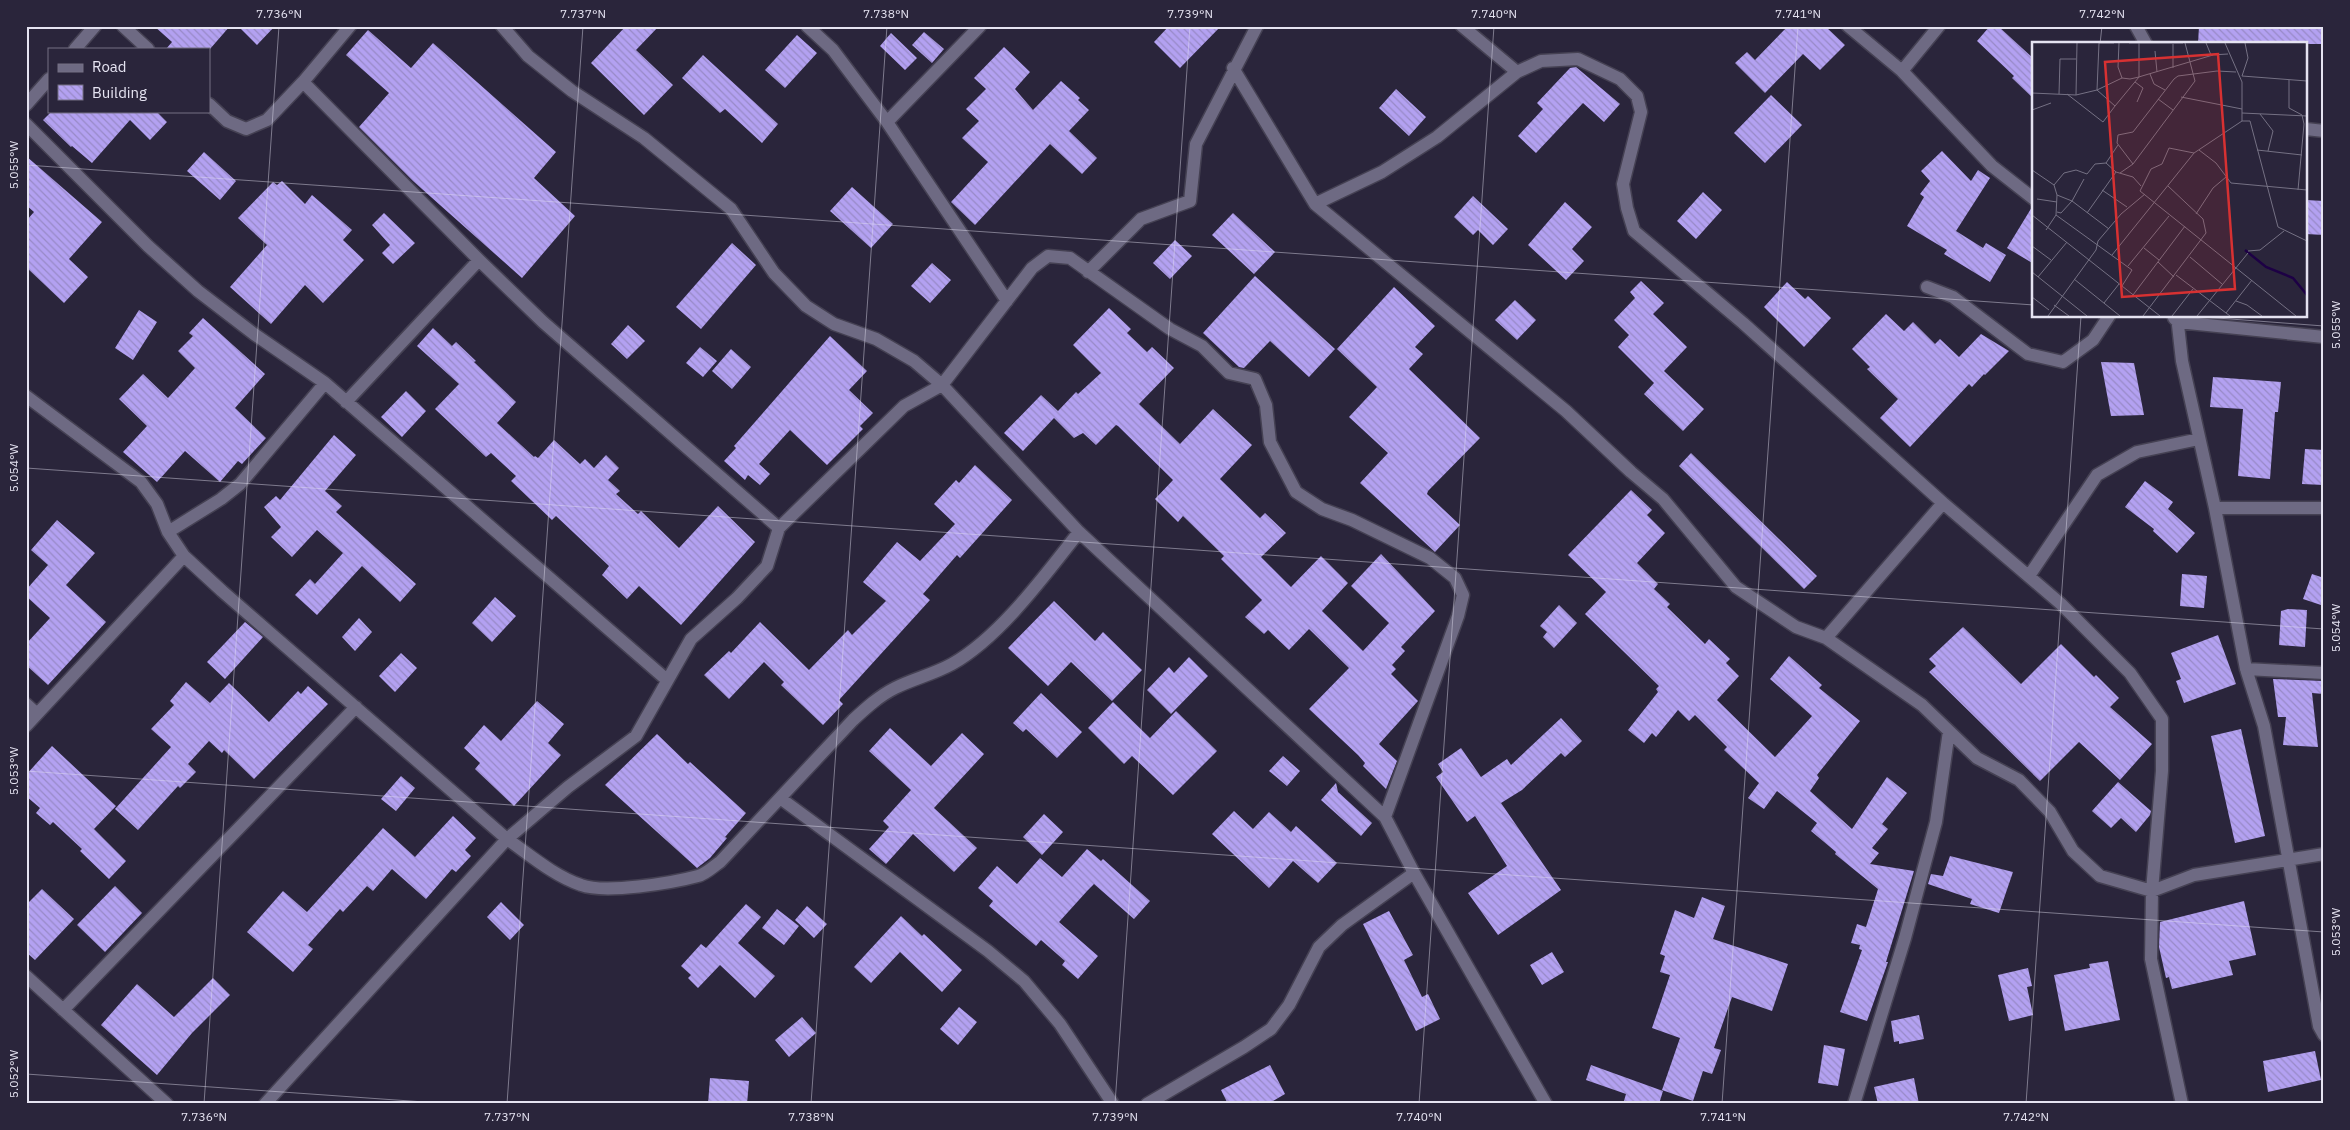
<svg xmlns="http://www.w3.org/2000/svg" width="2350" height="1130" font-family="'IBM Plex Sans',sans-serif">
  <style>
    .building { fill: url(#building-back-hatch) }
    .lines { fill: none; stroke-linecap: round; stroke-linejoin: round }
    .minor-casing { stroke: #454153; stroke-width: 15 }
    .minor { stroke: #6e6a83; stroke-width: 12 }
    .ticks { fill: none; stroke: #e5e3f1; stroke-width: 1; stroke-opacity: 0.45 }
    .inset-river { fill: none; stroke: #1d0045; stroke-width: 2.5 }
    .inset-road { fill: none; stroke: #757184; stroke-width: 1 }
    .view { fill: #d73132; fill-opacity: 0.15; stroke: #d73132; stroke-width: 2.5 }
    .inset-edge { fill: none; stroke: #e5e3f1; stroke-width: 2.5 }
    .neatline { fill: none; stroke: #e5e3f1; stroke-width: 2 }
    .ticks-label { font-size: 12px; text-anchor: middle; fill: #e5e3f1 }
  </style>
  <defs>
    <pattern id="building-back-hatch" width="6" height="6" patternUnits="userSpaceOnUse" patternTransform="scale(1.25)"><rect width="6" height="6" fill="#b3a1f1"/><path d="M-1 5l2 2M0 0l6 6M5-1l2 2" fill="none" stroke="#988ac7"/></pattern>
  </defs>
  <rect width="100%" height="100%" fill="#2a253b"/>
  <path class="building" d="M154,26H230L210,49H166L172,42Z
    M238,26H275L257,45Z
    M626,26H659L636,50L673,85L644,115L591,63Z
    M1169,26H1221L1180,68L1154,42Z
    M1788,26H1825L1845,45L1820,70L1803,54L1765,93L1735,63L1747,52L1755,60Z
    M1990,26H1998L2034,59V99L2012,78L2014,76L1977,41Z
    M2199,26L2324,28V44H2198Z
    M368,30L411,68L433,43L556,152L534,178L575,216L522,278L413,181L359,127L389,93L346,55Z
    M924,32L944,49L932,63L912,45Z
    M891,33L917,58L905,70L880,46Z
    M797,35L817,53L785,88L765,70Z
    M1004,47L1030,72L1015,89L1033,110L1061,81L1080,98L1078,100L1089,110L1069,131L1097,158L1082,174L1050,144L975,225L951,202L988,162L962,138L979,121L966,109L986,89L974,78Z
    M703,55L778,124L762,143L725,109L720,113L682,78Z
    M1576,67L1620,104L1604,122L1583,103L1536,153L1518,136L1543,109L1537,103L1570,68Z
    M1396,89L1426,117L1409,136L1379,108Z
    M1771,95L1802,125L1765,163L1734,133Z
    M52,111H156L167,122L150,140L130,120L92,163L72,146L71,147L43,120Z
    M1942,151L1971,181L1978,170L1990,178L1956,231L1983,248L1986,243L2006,255L1990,282L1944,254L1947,250L1907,226L1924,197L1920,194L1930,181L1921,171Z
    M204,152L236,181L220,200L187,171Z
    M26,156L102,222L69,259L88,277L64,303L26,267V221L34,212L26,205Z
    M282,181L305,204L312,195L352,230L343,240L364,260L323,303L305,285L271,324L230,287L267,245L238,218L273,182L277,185Z
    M852,187L893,224L871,248L830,211Z
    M1703,192L1722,210L1696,239L1677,221Z
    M1473,196L1508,229L1493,245L1478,230L1473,235L1454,217Z
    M2306,200L2324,201V235L2306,234Z
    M1565,202L1592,227L1572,249L1584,261L1566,280L1528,245Z
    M2032,207H2034V264L2007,248Z
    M384,213L415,243L393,264L382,253L390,245L372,225Z
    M1233,213L1275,252L1254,274L1212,235Z
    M1175,240L1192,256L1170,279L1153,263Z
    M732,243L756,265L701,329L676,307Z
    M932,263L951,280L930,303L911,286Z
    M1255,276L1335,349L1309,377L1270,341L1244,368L1239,367L1203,333Z
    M1641,281L1664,303L1653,314L1687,347L1664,371L1704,409L1683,431L1644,394L1654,383L1618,347L1629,335L1614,320L1635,298L1630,292Z
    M1787,282L1805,299L1808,296L1831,318L1804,347L1764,307Z
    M1394,287L1435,326L1415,347L1423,354L1409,369L1480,438L1428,491L1427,494L1460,525L1435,552L1360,483L1388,453L1349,417L1377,387L1337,349Z
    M1515,300L1536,320L1517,340L1495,320Z
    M1109,308L1131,329L1127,333L1147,352L1152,347L1174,368L1139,404L1180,444L1213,409L1252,445L1220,479L1260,518L1265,513L1286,533L1261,557L1291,587L1321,556L1348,583L1322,611L1363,651L1389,623L1351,586L1381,554L1435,611L1401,647L1405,651L1392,665L1396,669L1391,674L1418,701L1379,744L1397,761L1386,789L1363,766L1365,763L1358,755L1309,709L1349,668L1309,629L1289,650L1268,630L1264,634L1245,617L1262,600L1221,559L1224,556L1183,516L1178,522L1155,499L1173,480L1118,426L1116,425L1096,445L1083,433L1074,438L1054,418L1023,451L1004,433L1041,395L1058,411L1076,392L1078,394L1101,373L1073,345Z
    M139,310L157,322L133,360L115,348Z
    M1886,314L1904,331L1913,322L1935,344L1940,339L1959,357L1981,334L2009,351L1985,375L1984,374L1972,387L1969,384L1910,447L1880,418L1898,399L1867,369L1870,367L1852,349Z
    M203,318L265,374L235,408L266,438L242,464L238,461L220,482L185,451L157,482L123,452L147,426L119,399L143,374L168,398L195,368L178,351L193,336L189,333Z
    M628,325L645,341L627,359L611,344Z
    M433,328L452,346L456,342L476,361L474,362L516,402L497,423L534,457L535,456L538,458L554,440L580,464L585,459L594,468L606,455L619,468L608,480L620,491L616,494L638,514L641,511L679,548L718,506L755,542L681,625L639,586L627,599L602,575L609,566L556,516L552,520L511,481L516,476L491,453L486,457L435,409L459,384L417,346Z
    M830,336L867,371L849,390L873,413L860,426L863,429L827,465L790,430L759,464L770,474L760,485L748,475L745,480L724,461L736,448L734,446Z
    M700,347L717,361L703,377L686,363Z
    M731,349L751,367L732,389L712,371Z
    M2101,362L2134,363L2144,415L2111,416Z
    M2213,377L2281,382L2278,412H2275L2270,479L2238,476L2243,409L2210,407Z
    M406,391L426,411L402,437L381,417Z
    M334,435L356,455L325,491L342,506L336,512L416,584L400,602L362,566L317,615L295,595L310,579L315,584L343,553L317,530L292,557L271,537L281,527L264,507L276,496L280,500Z
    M2305,449L2324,450V485L2302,484Z
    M1691,453L1817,576L1804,589L1679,466Z
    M975,465L1012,500L960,558L957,555L923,594L930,600L839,700L843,704L823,725L781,685L784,682L764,662L729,699L704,675L729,651L731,653L760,622L809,670L848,630L852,635L886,601L863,582L897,542L920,561L955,524L934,504L956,480L959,483Z
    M2145,481L2173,502L2168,509L2195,533L2177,553L2153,531L2154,529L2125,507Z
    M1631,490L1652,510L1647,515L1665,533L1637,563L1658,584L1654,589L1670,604L1667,607L1705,644L1709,639L1730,659L1726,663L1739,676L1717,700L1775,757L1812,716L1770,679L1789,656L1822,685L1819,688L1860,721L1817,775L1819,778L1810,791L1852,829L1887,777L1907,793L1882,824L1888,829L1872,848L1879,853L1870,864L1914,871L1886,962H1888L1867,1021L1840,1012L1862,950L1859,949L1860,945L1851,943L1857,924L1866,927L1878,889L1835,854L1836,852L1811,831L1817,823L1777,791L1764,809L1748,798L1759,783L1724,750L1727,747L1695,715L1689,721L1678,710L1656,737L1652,733L1644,743L1628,730L1658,692L1656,689L1659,686L1585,614L1606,592L1568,555Z
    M57,520L95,553L66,585L106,622L48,685L26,665V644L50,618L26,596V590L48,565L31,550Z
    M2182,574L2207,576L2204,608L2180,606Z
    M2312,574L2324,578V606L2303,599Z
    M495,597L516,616L492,642L472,623Z
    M1054,601L1095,641L1103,632L1142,670L1112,701L1071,662L1048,686L1008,648Z
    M1559,605L1577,623L1554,648L1543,637L1547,632L1540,626Z
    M2288,609L2307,610L2305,647L2279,645L2281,611Z
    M359,618L372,632L355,651L342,637Z
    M245,622L263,637L225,679L207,662Z
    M1963,627L2021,684L2061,644L2094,677L2096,675L2119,698L2110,707L2152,744L2120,780L2079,742L2040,781L1929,672L1936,666L1929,659Z
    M2218,635L2236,684L2184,703L2176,681L2181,679L2171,653Z
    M401,653L417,668L395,692L379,676Z
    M1189,657L1208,676L1171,714L1147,690L1169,667L1174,673Z
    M2273,679L2324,681V694L2312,693L2318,747L2283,745L2286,717H2278Z
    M186,682L210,703L229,683L269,722L298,691L301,694L308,686L328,704L254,779L224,750L222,753L209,741L188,764L196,772L180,788L178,786L138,830L115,809L171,747L151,729L174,705L170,701Z
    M1041,693L1082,732L1057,758L1026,729L1023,732L1013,723Z
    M537,701L564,724L548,743L561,755L514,806L475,769L480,763L464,748L484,725L501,741Z
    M1113,702L1150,738L1176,711L1217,751L1173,795L1132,756L1124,764L1088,728Z
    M1561,718L1582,741L1565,757L1561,753L1522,790L1501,803L1561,890L1498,935L1468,893L1507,866L1475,816L1467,822L1436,777L1443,772L1438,764L1461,748L1481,777L1507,759L1511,765Z
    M890,728L931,766L962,733L984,754L934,808L977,848L954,872L913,834L886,864L869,849L889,827L883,821L911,790L869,751Z
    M2241,729L2265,836L2235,843L2211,736Z
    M657,734L688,764L690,762L746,813L725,837L727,838L710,858L697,868L605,785Z
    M52,746L116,806L94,829L126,861L109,879L80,851L82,849L53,822L50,825L36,813L40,808L26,796V775Z
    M1283,756L1300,771L1287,786L1269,771Z
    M401,776L415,788L396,811L381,799Z
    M2118,782L2151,811L2150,815L2136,832L2121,818L2111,828L2092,811Z
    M1336,783L1338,792L1372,823L1361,836L1321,800Z
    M1234,811L1253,829L1269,812L1291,832L1296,826L1337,863L1318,883L1293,861L1269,888L1212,834Z
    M1044,814L1063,832L1042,855L1023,837Z
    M453,816L476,838L465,850L471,856L456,872L452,869L426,899L392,869L373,891L367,886L343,912L340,909L308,945L313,949L293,972L247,932L283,891L307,912L383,828L415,857Z
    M1087,849L1101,861L1103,859L1150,901L1134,919L1094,884L1088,890L1059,922L1098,956L1078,979L1062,965L1065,961L1041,940L1036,946L989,906L993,901L978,888L997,866L1017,884L1040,858L1062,877Z
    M1950,856L2013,872L1999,913L1970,904L1972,899L1928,884L1931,874L1943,876Z
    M115,886L142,913L105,952L77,925Z
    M42,889L74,919L35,960L26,952V905Z
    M1702,897L1725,906L1713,939L1788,964L1772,1011L1732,997L1714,1048L1721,1050L1712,1074L1703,1071L1693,1101L1662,1090L1680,1038L1652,1028L1670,975L1660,972L1665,956L1660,954L1675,910L1694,918Z
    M2244,901L2256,955L2229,961L2233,975L2172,989L2169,977L2166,978L2159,947L2160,922Z
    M501,902L524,925L510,940L487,917Z
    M746,904L761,917L738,943L775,976L755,998L720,965L698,988L688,978L691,975L681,966L701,944L706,948Z
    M807,906L827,924L814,938L795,920Z
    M777,909L799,926L784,945L762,928Z
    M1389,911L1413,955L1404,960L1422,997L1428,994L1440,1019L1416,1031L1363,924Z
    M901,916L922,936L924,934L962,970L942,992L900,952L871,983L854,967Z
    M1552,952L1564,972L1542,985L1530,965Z
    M2108,961L2120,1020L2065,1031L2054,975L2090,968L2089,964Z
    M2028,968L2032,986L2027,987L2033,1015L2009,1021L1998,975Z
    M213,978L230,995L192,1033L157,1075L101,1025L137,984L174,1017Z
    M959,1007L977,1022L958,1045L940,1029Z
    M1919,1015L1924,1039L1899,1044V1041L1894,1042L1891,1021Z
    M802,1017L816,1033L789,1057L775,1040Z
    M1824,1045L1845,1049L1838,1086L1818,1083Z
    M2315,1051L2321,1080L2268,1092L2263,1061Z
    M1270,1065L1285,1094L1268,1104H1228L1221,1090Z
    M1591,1065L1663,1091L1659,1104H1623L1626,1094L1586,1080Z
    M710,1078L749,1081L747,1104H708Z
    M1914,1078L1919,1104H1878L1874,1087Z"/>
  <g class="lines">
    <defs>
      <path id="minor" d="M123,26L148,49
        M502,26L528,56L572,91L644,138L731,209L774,273L806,306L834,324L876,339L914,361L942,385L1079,532L1385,817L1414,873L1546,1104
        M807,26L833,50L887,122L1007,301
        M1462,26L1517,72
        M1848,26L1902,71
        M1939,26L1902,71L1992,166L2034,199
        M2136,26L2146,44
        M75,49L95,26
        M1233,68L1315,204L1566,411L1631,472L1663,499L1736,587L1796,627L1826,638L1922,705L1977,758L2019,780L2050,812L2073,851L2100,876L2152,891L2194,875L2324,854
        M303,82L479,260L543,322L779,528
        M209,104L227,121L246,129L267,120L303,82L350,26
        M26,105L49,79
        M887,122L980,26
        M26,124L148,246L198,291L254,334L325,383L667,680
        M2306,129L2324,131
        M1315,204L1382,172L1437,137L1517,72L1541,61L1578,59L1620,79L1637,96L1641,112L1623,184L1627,208L1634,231L1743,323L1943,503L2061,604L2130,673L2162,719V771L2152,891L2151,959L2182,1104
        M1088,272L1141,219L1190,201L1196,144L1257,26
        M1927,287L1953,297L2028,354L2063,362L2093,340L2109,316
        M2177,316L2182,361L2215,508L2246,669L2264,726L2319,1026L2324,1035
        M2174,318L2178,322L2324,337
        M26,396L141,482L157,504L168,532L184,556L222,591L507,839C530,855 554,876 581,885C605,894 672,883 698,876C706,874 714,866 720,862L853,720C866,708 879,696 895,688C913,679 934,674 952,664C1000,637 1045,575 1079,532
        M346,402L479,260
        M2215,508H2324
        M168,532L221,499L240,484L325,383
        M2029,576L2097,475L2137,452L2199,439
        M1826,638L1943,503
        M2246,669L2324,673
        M26,704L37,714
        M26,726L184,556
        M780,798L988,951L1024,981L1060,1024L1113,1104
        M26,976L167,1104
        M63,1010L356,707
        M265,1104L507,839L568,787L636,736L691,639L737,598L767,566L779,528L904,406L942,385L1032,268L1048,256L1070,258L1170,329L1202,346L1229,373L1255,379L1266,405L1270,442L1296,492L1322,509L1352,520L1430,558L1455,578L1463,595L1458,616L1385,817
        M1147,1104L1244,1047L1271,1029L1289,1005L1319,947L1342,925L1414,873
        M1854,1104L1905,938L1936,822L1949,731"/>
    </defs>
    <use href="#minor" class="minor-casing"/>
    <use href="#minor" class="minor"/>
  </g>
  <path class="ticks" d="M2100,44L2102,26M26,165L2034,305M2190,316L2324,326M26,468L2324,629M26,771L2324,932M26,1074L453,1104M204,1104L279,26M507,1104L583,26M811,1104L887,26M1115,1104L1190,26M1419,1104L1494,26M1722,1104L1798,26M2026,1104L2081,316"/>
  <g transform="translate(2032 42)">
    <rect width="275" height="275" fill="#2a253b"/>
    <path class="inset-river" d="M213,208L234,225L261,236L275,253"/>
    <path class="inset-road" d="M87,1L86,25L90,36M97,1H151M107,1V35L83,64L65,48L90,36L98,37L107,35L110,34L181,13M174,1L179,13L196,12M193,1L210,40V79H218L246,185L275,199M141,2V26M123,9L125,30M118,32L122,42L133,48M210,34L275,39M210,34L216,16L213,1M257,38V66L270,73L272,82L266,148M103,40L111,46L105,60M0,51L44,53L45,1M27,52L28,17H44M35,52L71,80L83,64M44,53L65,48L67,1H82M149,55L210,67M126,57L141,68M0,68L19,61M210,71L275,74M228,72L241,89L236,109M167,108L184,121L199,141L275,148M225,108L270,113M162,111L137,106L130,122L119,127L108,149L264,274M74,121L84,130L101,135L109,144M101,122L85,101L86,93L101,90L142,37L146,34L185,29L204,30M0,128L22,143L25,153L24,173L14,188M88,131L101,122L163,39L153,1M22,143L32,131L44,128L55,132L63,122L74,121L86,103M70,148L95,165M25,153L40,159L52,137M5,157L25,160M25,170L29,171L40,159L77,187M55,171L84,130M164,172L181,146L194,135M0,173L128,274M24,173L100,228L90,244M0,204L19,218M112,206L127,218M216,209L228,208L252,189M80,213L162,111L210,79M158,215L190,242M126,220L142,235M96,224L137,174M0,230L55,274M144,233L198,274M6,235L35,200M42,237L88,274M101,253L153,184M0,255L17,268M204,259L215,263L230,274M72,261L87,242M22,263L37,274M194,271L220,238M16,274L64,208L66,199L89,172L113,152M111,274L174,191L171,177L136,144M140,274L161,247M165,274L216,211"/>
    <path class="view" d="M186,12L203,247L90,255L73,20Z"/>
    <rect width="275" height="275" class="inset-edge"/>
  </g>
  <rect width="2350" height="1130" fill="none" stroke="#2a253b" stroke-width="55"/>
  <rect x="48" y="48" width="162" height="65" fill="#2a253b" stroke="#757184"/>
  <rect x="58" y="64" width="25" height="8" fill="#6e6a83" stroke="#757184"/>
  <text x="92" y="72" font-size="15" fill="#e5e3f1">Road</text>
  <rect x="58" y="85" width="25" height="15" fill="url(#building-back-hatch)" stroke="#757184"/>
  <text x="92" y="98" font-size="15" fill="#e5e3f1">Building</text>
  <rect x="28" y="28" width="2294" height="1074" class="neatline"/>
  <g class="ticks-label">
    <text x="279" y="18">7.736°N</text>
    <text x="583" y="18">7.737°N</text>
    <text x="886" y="18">7.738°N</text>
    <text x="1190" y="18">7.739°N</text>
    <text x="1494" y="18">7.740°N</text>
    <text x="1798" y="18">7.741°N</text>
    <text x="2102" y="18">7.742°N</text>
    <text transform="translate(14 165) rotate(-90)" y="4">5.055°W</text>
    <text transform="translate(2336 325) rotate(-90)" y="4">5.055°W</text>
    <text transform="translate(14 468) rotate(-90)" y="4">5.054°W</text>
    <text transform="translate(2336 628) rotate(-90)" y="4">5.054°W</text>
    <text transform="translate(14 771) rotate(-90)" y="4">5.053°W</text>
    <text transform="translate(2336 932) rotate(-90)" y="4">5.053°W</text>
    <text transform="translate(14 1074) rotate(-90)" y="4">5.052°W</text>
    <text x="204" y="1121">7.736°N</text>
    <text x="507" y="1121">7.737°N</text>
    <text x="811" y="1121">7.738°N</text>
    <text x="1115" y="1121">7.739°N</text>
    <text x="1419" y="1121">7.740°N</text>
    <text x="1723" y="1121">7.741°N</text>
    <text x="2026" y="1121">7.742°N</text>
  </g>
</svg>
